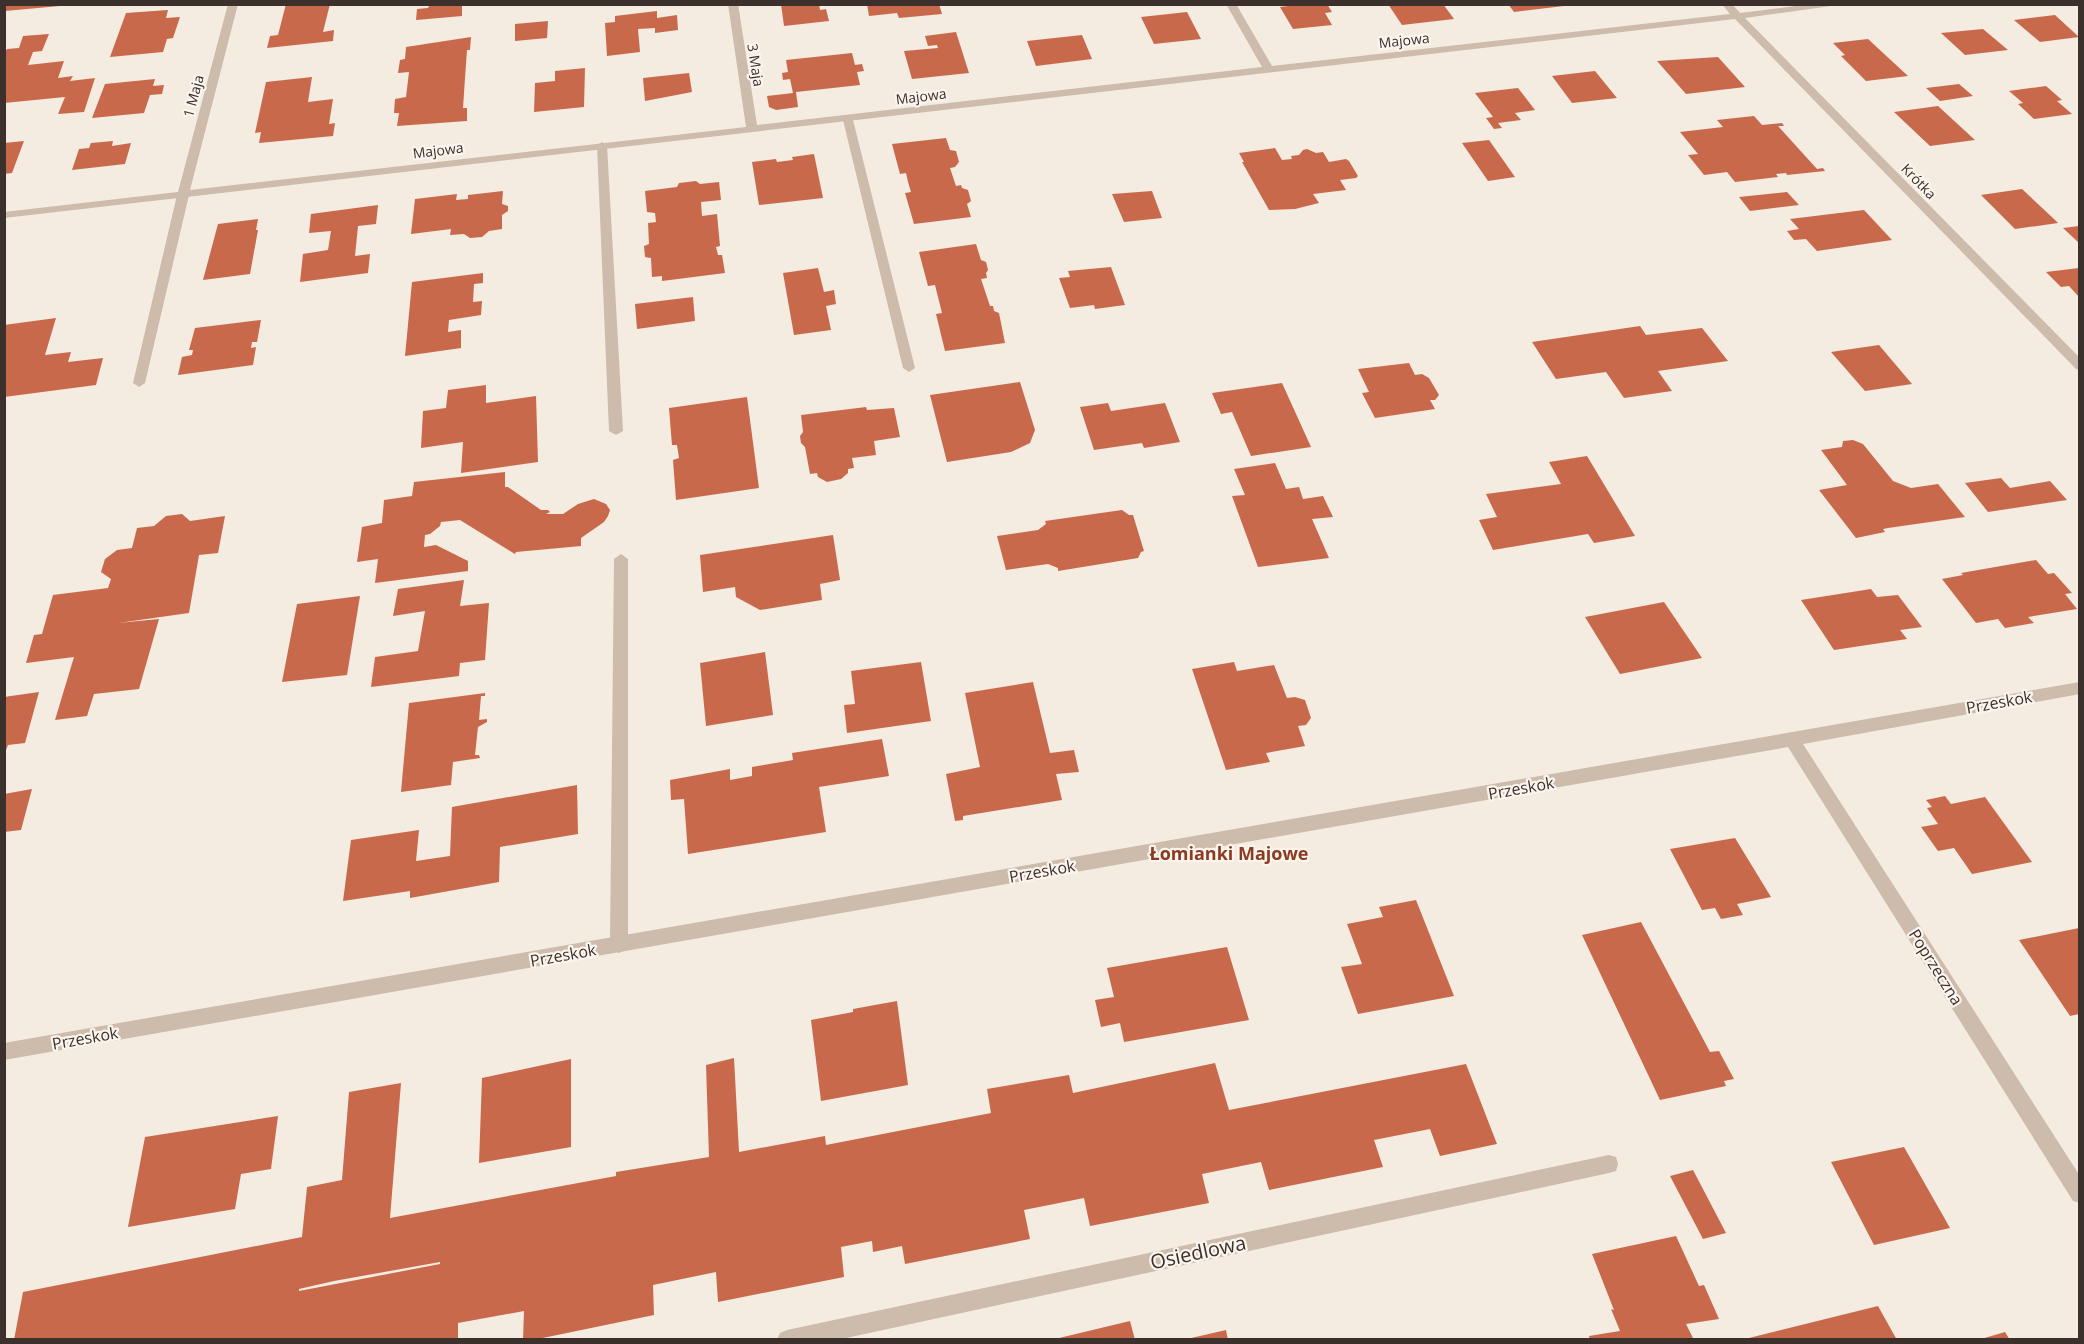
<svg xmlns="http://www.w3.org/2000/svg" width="2084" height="1344" font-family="'Open Sans',sans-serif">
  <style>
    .building { fill: #c8694b; fill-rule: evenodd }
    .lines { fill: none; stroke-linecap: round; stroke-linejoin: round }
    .service { fill: #cdbbac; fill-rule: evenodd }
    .minor { fill: #cdbbac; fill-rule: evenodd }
    .labels { text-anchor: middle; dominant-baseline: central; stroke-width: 4.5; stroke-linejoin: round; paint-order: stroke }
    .far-street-label { font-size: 14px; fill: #3b302b; stroke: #fbf5ee }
    .street-label { font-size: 16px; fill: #3b302b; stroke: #fbf5ee }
    .neighbourhood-label { font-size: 18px; font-weight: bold; fill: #8c3b22; stroke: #fbf5ee }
    .near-street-label { font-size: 20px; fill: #3b302b; stroke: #fbf5ee }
  </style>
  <rect width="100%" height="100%" fill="#f4ebe1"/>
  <path class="building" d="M5,4H60V6L5,11Z
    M286,4H330L323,32L334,30L333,41L267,48L270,36L278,35Z
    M430,4H462V16L416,20L417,9L428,8Z
    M781,4H819L820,10L826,9L829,21L784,26Z
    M867,4H939L942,14L899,18L897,13L869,16Z
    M1303,4H1327L1332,12L1325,13L1332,25L1293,29L1280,7Z
    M1388,4H1443L1454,19L1402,25Z
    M1508,4H1562L1564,6L1514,12Z
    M168,10L166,18L180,17L173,38L167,39L163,52L110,57L126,13Z
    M657,11V18L677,15L678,30L655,33V28L638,29L640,52L607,56L605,23L615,22V16Z
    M1187,12L1201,39L1154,44L1141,17Z
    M2055,15L2079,37L2040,42L2014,20Z
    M548,21L547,38L515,41V24Z
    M1983,29L2008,50L1965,55L1941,33Z
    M956,32L969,73L912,79L904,51L938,48L937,45L928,46L925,36Z
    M49,34L42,51L33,52L28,65L64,61L58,78L73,76L70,81L95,78L84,112L58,114L65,97L4,103V53L7,49L19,48L23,36Z
    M1082,35L1092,59L1036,66L1027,41Z
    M471,37L470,50H467L465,78L463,108H467V121L397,126L399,113H394L395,99L406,97L409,72L398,73L400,60L405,59L406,47Z
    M1868,39L1908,76L1866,81L1841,56L1845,55L1833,43Z
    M852,53L855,65L862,64L864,71L857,72L860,85L796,92L798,107L776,110L769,107L767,96L793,93L790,79L783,80L782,73L788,72L786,60Z
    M1718,57L1745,87L1686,94L1657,61Z
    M585,68L584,107L534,112L535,83L555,81V71Z
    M1595,71L1617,98L1572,103L1552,76Z
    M689,73L692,92L645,101L643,78Z
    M312,77L308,102L333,99L329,124L335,123L333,136L259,143L261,132L255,133L266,82Z
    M155,79L153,86L164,85L162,94L150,95L144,113L92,118L105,84Z
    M1959,84L1973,96L1940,101L1926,88Z
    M2046,86L2062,100L2057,101L2072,114L2034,119L2018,104L2023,103L2009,91Z
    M1518,88L1535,110L1515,113L1521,120L1498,123L1502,128L1494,129L1486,118L1493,117L1475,93Z
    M1938,106L1975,140L1930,146L1894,112Z
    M1754,116L1762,125L1782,123L1784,126H1778L1817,169L1823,168L1825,171L1787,175L1786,173L1776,174L1778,177L1735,182L1727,172L1704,175L1688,155L1698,154L1680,132L1723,127L1717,120Z
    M946,138L950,150L956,151L959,162L955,167L950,168L956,186L961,185L962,188L968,190L971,201L967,204L971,217L914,224L905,193L911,192L908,182L906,173L900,174L892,144Z
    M1489,140L1515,177L1488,181L1462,143Z
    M24,141L12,173L4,174V143Z
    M113,141L112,146L131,143L125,164L72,170L79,149L89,148L91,143Z
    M1275,148L1282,160L1292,159L1291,156L1299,155L1303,150L1307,149L1316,153L1323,152L1329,162L1346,159L1349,161L1358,176L1356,178L1340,180L1346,190L1313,194L1319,203L1295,209L1269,210L1242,162H1244L1239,153Z
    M814,154L823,198L759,205L752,162L776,159L777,162L793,160L792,157Z
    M696,181L700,184L719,182L721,200L701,202L702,216L717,214L720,246L716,247L718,255H722L725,273L662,281V276L652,277L651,258L645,257L644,246L649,244L648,223L656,222L655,213L647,212L645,191L677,187L679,183Z
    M2022,189L2054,219L2058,223L2015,229L1981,195Z
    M503,191L502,204L508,206V211L502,215V229L489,231L482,237L470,238L464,234L450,235L451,229L411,234L415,199L457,194L456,200L468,199V195Z
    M1152,191L1162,218L1124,222L1112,194Z
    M1787,192L1799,205L1750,211L1739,197Z
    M378,205L376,224L358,226L355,256L370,254L368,273L300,282L303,254L328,250L331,231L309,233L311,214Z
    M1864,210L1892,240L1817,251L1806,239L1794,240L1787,231L1799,229L1790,219Z
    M258,219L256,230H258L250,274L203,280L218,224Z
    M2079,226V243L2063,228Z
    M976,244L981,260L986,262L988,270L986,273L987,278L981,279L990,306H993L994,311L999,313L1005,343L945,351L936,314L942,313L935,285L928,286L919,252Z
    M1111,267L1125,305L1095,309L1094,305L1070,308L1059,278L1070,277L1068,271Z
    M818,268L824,292L834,290L836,304L826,306L831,330L794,335L783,273Z
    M2079,268V297L2069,286L2061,287L2046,272Z
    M483,273V283L474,284L473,302L482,301L481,315L449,320L448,332L461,330V348L405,356L412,282Z
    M693,297L695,321L637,329L635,304Z
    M56,318L45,355L71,352L68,362L103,358L96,385L4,397V325Z
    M261,320L257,342H252L251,348L256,347L253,365L178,375L182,357L192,355L193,350H189L195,328Z
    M1640,326L1646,335L1702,328L1728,361L1658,371L1672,391L1624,398L1606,372L1556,379L1532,342Z
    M1879,345L1912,384L1865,391L1831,352Z
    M1409,363L1415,375L1422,374L1429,378L1439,395L1435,400H1430L1435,409L1375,418L1362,393L1369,392L1358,369Z
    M1020,382L1035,430L1030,443L1011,452L947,462L930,395Z
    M1282,383L1311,447L1251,456L1232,412L1221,414L1212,393Z
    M486,385V403L536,396L538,462L461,473L463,442L421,448L423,411L446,408L448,390Z
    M747,397L759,488L676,500L673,460L679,458L677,445H672L669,408Z
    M1108,403L1111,411L1165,403L1180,442L1144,448L1142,443L1094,450L1080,407Z
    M866,407L867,410L894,408L900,437L874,441L876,455L852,458L854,468L848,469V473L841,479L827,482L818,477L817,473L810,474L805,447L801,443L800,436L803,432L801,415Z
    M1853,440L1863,444L1893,481L1911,488L1938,484L1965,517L1888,528L1883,529L1885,532L1856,538L1819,490L1847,485L1821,450L1842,447L1843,441Z
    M1587,456L1635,536L1594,543L1588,534L1493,550L1479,520L1497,517L1486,494L1561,484L1549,462Z
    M1275,463L1286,489L1299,487L1303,499L1323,496L1333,517L1312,519L1329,558L1258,567L1232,496L1245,495L1234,469Z
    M505,472V487H508L541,510H548L550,512L546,514H563L578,504L594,499L606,504L610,510L608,516L604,522L581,538V546L516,552L515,554L460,520L441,522L440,526L430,534L425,535L424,547L436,545L468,561V571L375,583L378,559L357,562L362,527L382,523L384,500L412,496L414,482Z
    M2001,478L2010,488L2050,481L2067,500L1988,512L1965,483Z
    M1122,510L1129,515H1133L1144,551L1141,552L1138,558L1058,571V568L1048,564L1006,570L997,536L1038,530L1046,524L1045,521Z
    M182,514L190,521L225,516L218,553L199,555L189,613L118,623L159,619L139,689L94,694L87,716L55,720L74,657L26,663L34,635L42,634L53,595L108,588L111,579L101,572L105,559L117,550L132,548L137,528L154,526L166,516Z
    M833,535L840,580L820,584L822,600L760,610L736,597L735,587L703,592L700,555Z
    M2036,560L2048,574L2054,573L2072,593L2065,594L2077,609L2028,617L2034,623L2005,628L1998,619L1976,623L1942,579L1963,575L1961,573Z
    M464,580L460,606L489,603L485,660L460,663L459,676L371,687L375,657L418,651L425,611L393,616L398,589Z
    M1871,589L1877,597L1898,595L1922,627L1900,630L1907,639L1834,650L1801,600Z
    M360,596L347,675L282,682L297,604Z
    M1664,602L1702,658L1620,674L1585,617Z
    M765,652L773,715L706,726L700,663Z
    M921,662L931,721L847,733L844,705L855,704L851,671Z
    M1234,662L1237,671L1274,665L1287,698L1295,697L1305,700L1311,718L1306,725L1298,726L1305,746L1266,753L1270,762L1226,770L1192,669Z
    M1033,682L1050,753L1074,750L1079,772L1056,774L1062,800L963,816V820L955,821L946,774L980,767L965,693Z
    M39,692L25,743L8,745L4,755V697Z
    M485,693V696H481L479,720L487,719V722L478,727L475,755H479L480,758L453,762L451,785L401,792L409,703Z
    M882,739L889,776L819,787L826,832L688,854L684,799L671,800L670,780L730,769V780L752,776V767L793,760L792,753Z
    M577,785L578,834L500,847L499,882L410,898V891L343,901L351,840L419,830L416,861L450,856L452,807Z
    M32,789L21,830L4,832V794Z
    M1945,796L1951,804L1985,797L2032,862L1972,874L1954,848L1938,851L1921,827L1938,824L1927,808L1932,807L1926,800Z
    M1735,838L1771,897L1737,904L1743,915L1721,919L1715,908L1702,910L1670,849Z
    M1416,900L1454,996L1358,1014L1341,967L1362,964L1347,924L1383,917L1379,907Z
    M1641,922L1710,1052L1719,1051L1734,1079L1724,1081L1726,1086L1660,1100L1582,935Z
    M2079,928V1014L2070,1016L2019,940Z
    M1227,947L1249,1020L1124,1042L1120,1023L1101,1027L1095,1000L1114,997L1107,968Z
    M897,1001L908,1085L821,1101L811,1020L853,1012V1009Z
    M734,1058L739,1152L825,1136L826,1145L991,1113L987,1089L1069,1075L1073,1093L1215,1063L1229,1110L1466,1064L1497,1144L1440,1156L1430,1129L1374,1140L1383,1167L1269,1190L1261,1162L1202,1174L1209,1203L1090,1226L1084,1198L1024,1210L1030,1239L905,1264L902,1246L873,1252L872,1241L841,1247L844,1277L718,1302L716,1272L653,1285L654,1315L533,1340H523L524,1311L458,1323V1340H14L23,1292L302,1237L307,1187L342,1180L349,1092L401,1083L390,1218L616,1176V1172L709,1157L706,1065ZM440,1262V1264L299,1291V1289L334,1281Z
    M571,1059V1147L479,1163L482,1078Z
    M278,1116L271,1169L241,1174L235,1209L128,1227L145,1137Z
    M1904,1147L1950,1228L1874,1245L1831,1162Z
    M1693,1170L1726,1233L1703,1239L1670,1176Z
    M1676,1236L1699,1286L1704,1285L1719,1319L1686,1324L1693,1338L1689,1340H1590L1589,1336L1620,1331L1611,1309L1614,1310L1592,1254Z
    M1878,1306L1897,1340H1745V1339Z
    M1130,1321L1135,1340H1055V1339Z
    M1226,1330L1228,1340H1188L1187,1339Z
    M2005,1332L2010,1340H1981V1339Z"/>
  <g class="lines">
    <path class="service" d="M848,117L853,120L915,368L909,372L903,368L843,120Z
      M602,142L607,145L623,431L616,435L609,431L597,145Z
      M183,192L189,195L145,383L139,387L133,383L177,195Z
      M621,554L628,559V945L625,950L619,953L613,950L610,945L614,559Z
      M1609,1155L1616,1157L1618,1164L1616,1171L1609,1173L837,1340H777L780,1333L787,1330Z"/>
    <path class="minor" d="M228,4H238L190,190L746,127L728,4H738L757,125L1262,67L1226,4H1236L1272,66L1730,14L1722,4H1732L1740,13L1811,4H1845L1745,18L2080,358V370L2076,369L1735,19L4,218V212L178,192Z
      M2080,682V694L1803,744L2080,1176V1203L2073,1201L1788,747L4,1060V1043Z"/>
  </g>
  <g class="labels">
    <g class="far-street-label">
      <text transform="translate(1404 40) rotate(-6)">Majowa</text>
      <text transform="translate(756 65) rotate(81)">3 Maja</text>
      <text transform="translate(193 96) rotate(-75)">1 Maja</text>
      <text transform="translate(921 96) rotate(-7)">Majowa</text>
      <text transform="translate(438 150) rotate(-7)">Majowa</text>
      <text transform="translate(1919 181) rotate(46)">Krótka</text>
    </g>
    <g class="street-label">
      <text transform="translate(1999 702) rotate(-10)">Przeskok</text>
      <text transform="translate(1521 788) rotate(-10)">Przeskok</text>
      <text transform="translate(1042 871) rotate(-10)">Przeskok</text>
      <text transform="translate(563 955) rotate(-10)">Przeskok</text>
      <text transform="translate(1936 967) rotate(58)">Poprzeczna</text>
      <text transform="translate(85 1038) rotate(-10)">Przeskok</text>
    </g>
    <g class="neighbourhood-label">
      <text x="1229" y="853">Łomianki Majowe</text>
    </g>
    <g class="near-street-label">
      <text transform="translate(1198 1252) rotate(-12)">Osiedlowa</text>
    </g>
  </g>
  <rect width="2084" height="1344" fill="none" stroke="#3b302b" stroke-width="12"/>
</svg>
